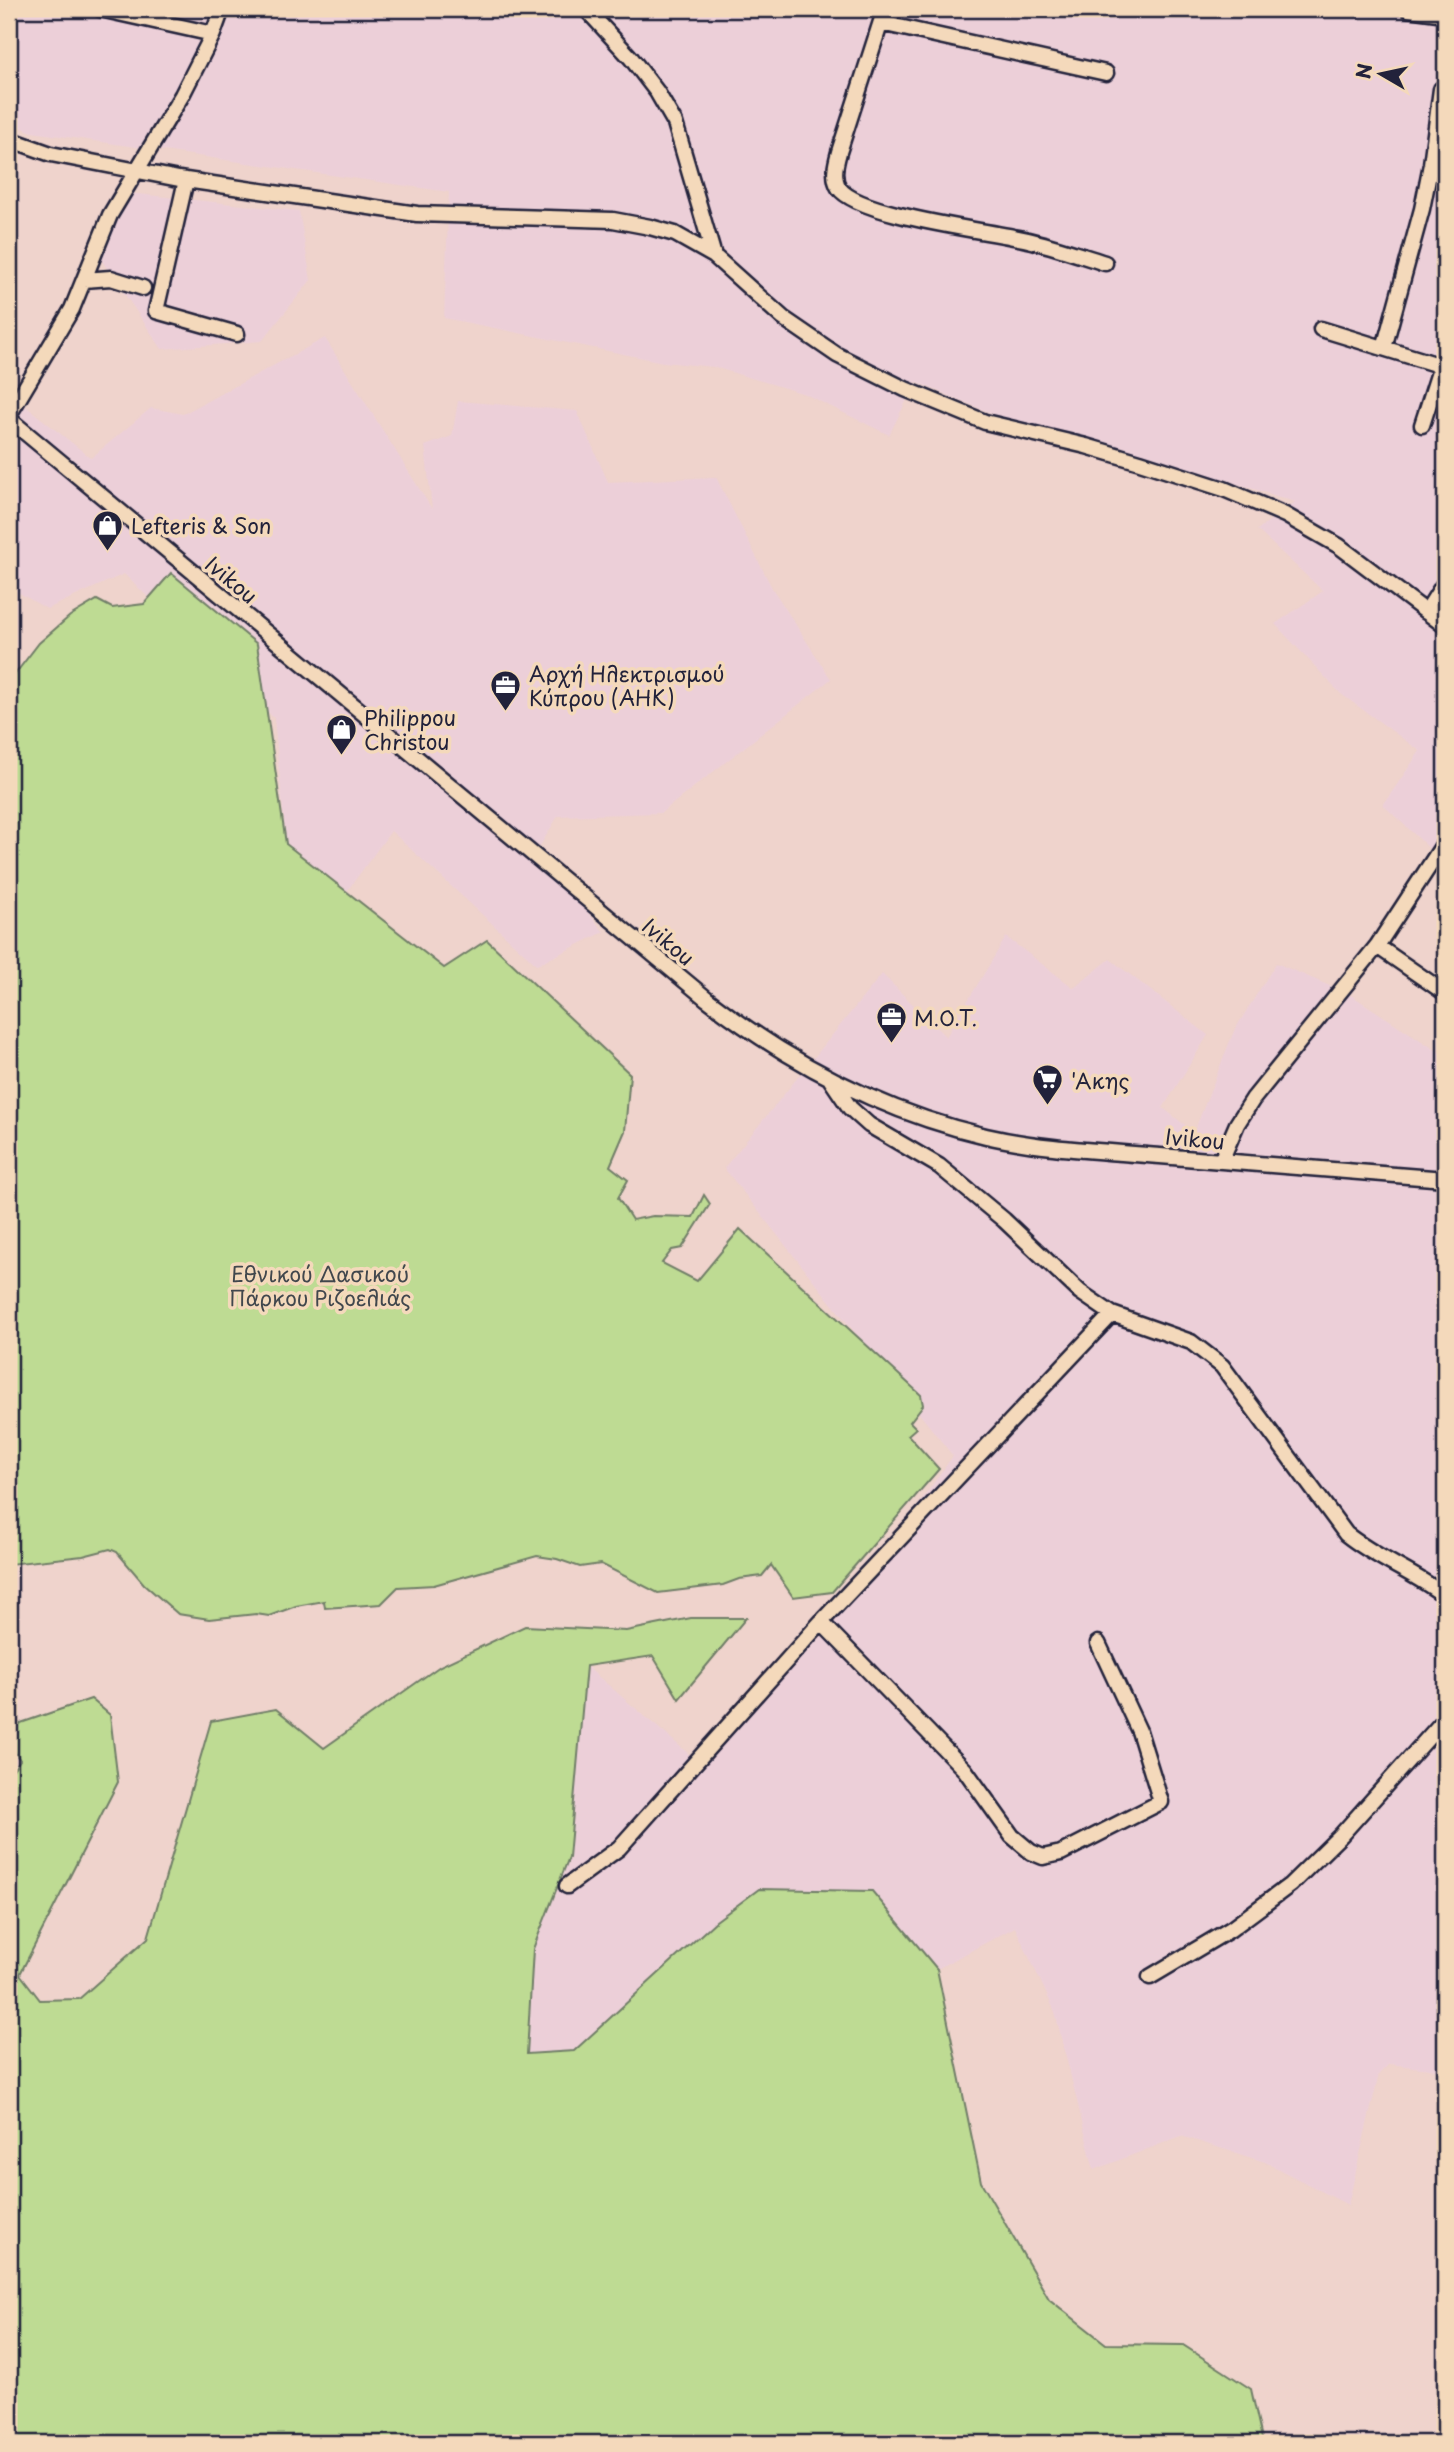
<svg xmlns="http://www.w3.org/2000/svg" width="1454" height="2452" font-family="'Playpen Sans',sans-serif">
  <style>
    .built { fill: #eccfd8 }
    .green { fill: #bedb93; stroke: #707e67; stroke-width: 2 }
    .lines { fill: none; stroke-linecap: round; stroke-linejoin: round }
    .minor-casing { stroke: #22223b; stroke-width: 19 }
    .minor { stroke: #f4d9bb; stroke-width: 14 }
    .labels { text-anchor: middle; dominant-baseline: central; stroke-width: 7; stroke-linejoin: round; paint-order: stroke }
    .poi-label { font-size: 21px; fill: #22223b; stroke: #f4d9bb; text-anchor: start }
    .street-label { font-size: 21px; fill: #22223b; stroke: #f4d9bb }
    .park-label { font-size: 21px; fill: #41474d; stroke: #f4d9bb }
  </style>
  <rect width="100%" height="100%" fill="#efd3cc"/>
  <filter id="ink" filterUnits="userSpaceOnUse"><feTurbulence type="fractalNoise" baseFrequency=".0143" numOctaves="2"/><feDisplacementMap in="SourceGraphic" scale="14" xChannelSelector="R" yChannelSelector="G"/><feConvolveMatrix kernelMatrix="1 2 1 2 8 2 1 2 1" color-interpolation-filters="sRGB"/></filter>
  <g filter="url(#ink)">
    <path class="built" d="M9,9H1445V863L1383,805L1420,751L1341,694L1275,624L1323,591L1257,530L1295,502L1187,468L1010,421L916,382L889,435L805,394L714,367L663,362L444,318L449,192L32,132L9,122Z
      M128,193L299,211L311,280L262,341L162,349L98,255Z
      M325,338L432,509L425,446L452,436L458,401L577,411L608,482L716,477L772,588L831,679L661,813L558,816L537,851L604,932L537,965L391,831L347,891L286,843L274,718L124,574L47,609L9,587V431L23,404L91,458L151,408L183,414Z
      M1006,937L1074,988L1110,959L1208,1035L1163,1108L1194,1132L1234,1031L1276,963L1351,995L1445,1056V2071L1389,2064L1379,2074L1348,2205L1265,2162L1181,2136L1094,2170L1055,2012L1015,1927L937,1969L872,1891L574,2051L527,2054L533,1949L569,1857L586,1666L703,1766L835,1621L953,1456L724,1168L882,974L946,1037Z"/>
    <path class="green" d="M171,573L257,644L286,844L444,968L487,940L630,1074L625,1131L610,1166L628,1180L618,1198L632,1220L653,1216L693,1217L704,1195L710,1204L682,1248L672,1250L662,1263L697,1281L740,1229L921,1395L923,1405L910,1422L916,1428L908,1435L939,1469L832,1592L793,1597L771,1565L762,1576L739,1579L723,1585L658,1593L601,1564L580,1567L557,1559L537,1556L434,1585L398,1587L381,1604L325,1608L324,1601L296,1606L269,1616L256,1614L209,1619L178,1614L144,1584L117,1552L110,1549L83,1556L9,1564V682L39,643L70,616L97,600L112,608L144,604Z
      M691,1618H746L679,1699L653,1656L586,1666L569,1857L533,1949L527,2054L574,2051L716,1921L759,1889L872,1891L937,1969L981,2182L1049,2299L1106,2344L1183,2345L1251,2389L1263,2443H9V1775L20,1760L9,1744V1727L91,1699L110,1715L118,1782L20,1974L40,2000L79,1999L148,1938L211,1721L276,1709L324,1748L440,1666L525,1626L626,1631Z"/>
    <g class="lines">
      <defs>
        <path id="minor" d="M100,9L213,34
          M586,9L631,58L657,92L675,123L714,256
          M885,9L839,152C836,163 832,177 839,188C858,216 991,231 1028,240C1054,246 1079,255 1105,263
          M1408,9L1445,14
          M881,23L1106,73
          M9,139L51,154L179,179L417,214L613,220L650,227L675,234L714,256L783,318L837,355L905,389L985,422L1086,446L1140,462L1224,489L1285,515L1339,546L1445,626
          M186,180L156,311L237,334
          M84,280L111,278L143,288
          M1321,329L1445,367
          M1384,348L1422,209L1431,164L1441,89
          M9,415L72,309L110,215L182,95L213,34L222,9
          M9,419L707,999C790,1063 883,1112 986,1136C1042,1149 1102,1151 1160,1156C1255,1164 1350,1172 1445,1179
          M1422,425L1441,366
          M1426,612L1445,582
          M1377,946L1445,993
          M831,1080L850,1108L869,1125L939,1166L1004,1220L1080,1292L1112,1314L1191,1342L1222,1366L1346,1534C1377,1559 1414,1572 1445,1596
          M1221,1161L1237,1124L1253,1099L1377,946L1445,842
          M821,1622L965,1770L1012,1836L1031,1852L1043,1857L1061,1853L1161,1802L1139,1731L1098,1643
          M567,1886L619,1848L821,1622L1112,1314
          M1150,1977L1231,1929L1290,1885L1341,1835L1445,1719"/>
      </defs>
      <use href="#minor" class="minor-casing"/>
      <use href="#minor" class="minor"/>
    </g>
  </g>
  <defs>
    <symbol id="shop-pin" viewBox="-11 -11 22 30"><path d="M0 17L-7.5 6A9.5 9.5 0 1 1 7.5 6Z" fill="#22223b" stroke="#f4d9bb"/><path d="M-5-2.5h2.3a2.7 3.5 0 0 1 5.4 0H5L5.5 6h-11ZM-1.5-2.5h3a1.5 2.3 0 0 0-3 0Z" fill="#fff"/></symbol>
    <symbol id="office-pin" viewBox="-11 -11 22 30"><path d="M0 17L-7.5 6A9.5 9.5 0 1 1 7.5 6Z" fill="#22223b" stroke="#f4d9bb"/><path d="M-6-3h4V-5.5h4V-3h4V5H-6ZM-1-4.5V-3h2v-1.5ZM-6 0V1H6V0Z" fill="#fff"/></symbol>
    <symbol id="supermarket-pin" viewBox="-11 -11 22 30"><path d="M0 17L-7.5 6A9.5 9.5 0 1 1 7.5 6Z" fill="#22223b" stroke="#f4d9bb"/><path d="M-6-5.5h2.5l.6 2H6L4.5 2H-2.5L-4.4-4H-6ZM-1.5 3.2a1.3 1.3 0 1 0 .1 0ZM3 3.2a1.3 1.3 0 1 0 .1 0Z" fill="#fff"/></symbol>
  </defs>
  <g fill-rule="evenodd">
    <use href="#shop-pin" x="90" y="508" width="35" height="47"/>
    <use href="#office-pin" x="488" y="668" width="35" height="47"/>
    <use href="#shop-pin" x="324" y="712" width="35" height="47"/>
    <use href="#office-pin" x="874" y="1000" width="35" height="47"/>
    <use href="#supermarket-pin" x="1030" y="1062" width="35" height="47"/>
  </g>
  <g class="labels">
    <g class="poi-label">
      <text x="131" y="525">Lefteris &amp; Son</text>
      <text x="529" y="673">Αρχή Ηλεκτρισμού<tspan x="529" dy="24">Κύπρου (ΑΗΚ)</tspan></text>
      <text x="364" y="717">Philippou<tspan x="364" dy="24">Christou</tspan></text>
      <text x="914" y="1017">M.O.T.</text>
      <text x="1071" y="1080">'Ακης</text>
    </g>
    <g class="street-label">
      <text transform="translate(232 579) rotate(40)">Ivikou</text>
      <text transform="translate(669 941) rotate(40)">Ivikou</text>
      <text transform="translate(1195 1138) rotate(5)">Ivikou</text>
    </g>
    <g class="park-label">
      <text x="320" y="1273">Εθνικού Δασικού<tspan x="320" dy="24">Πάρκου Ριζοελιάς</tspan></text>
    </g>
  </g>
  <rect width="1454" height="2452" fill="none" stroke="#f4d9bb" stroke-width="35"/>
  <rect x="18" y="18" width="1419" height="2417" fill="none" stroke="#22223b" stroke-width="2.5" filter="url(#ink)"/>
  <g transform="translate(1381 74) rotate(279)" stroke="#f4d9bb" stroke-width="5" paint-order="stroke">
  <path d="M0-5L12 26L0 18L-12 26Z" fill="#22223b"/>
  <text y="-10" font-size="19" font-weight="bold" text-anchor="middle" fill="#22223b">N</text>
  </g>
</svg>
